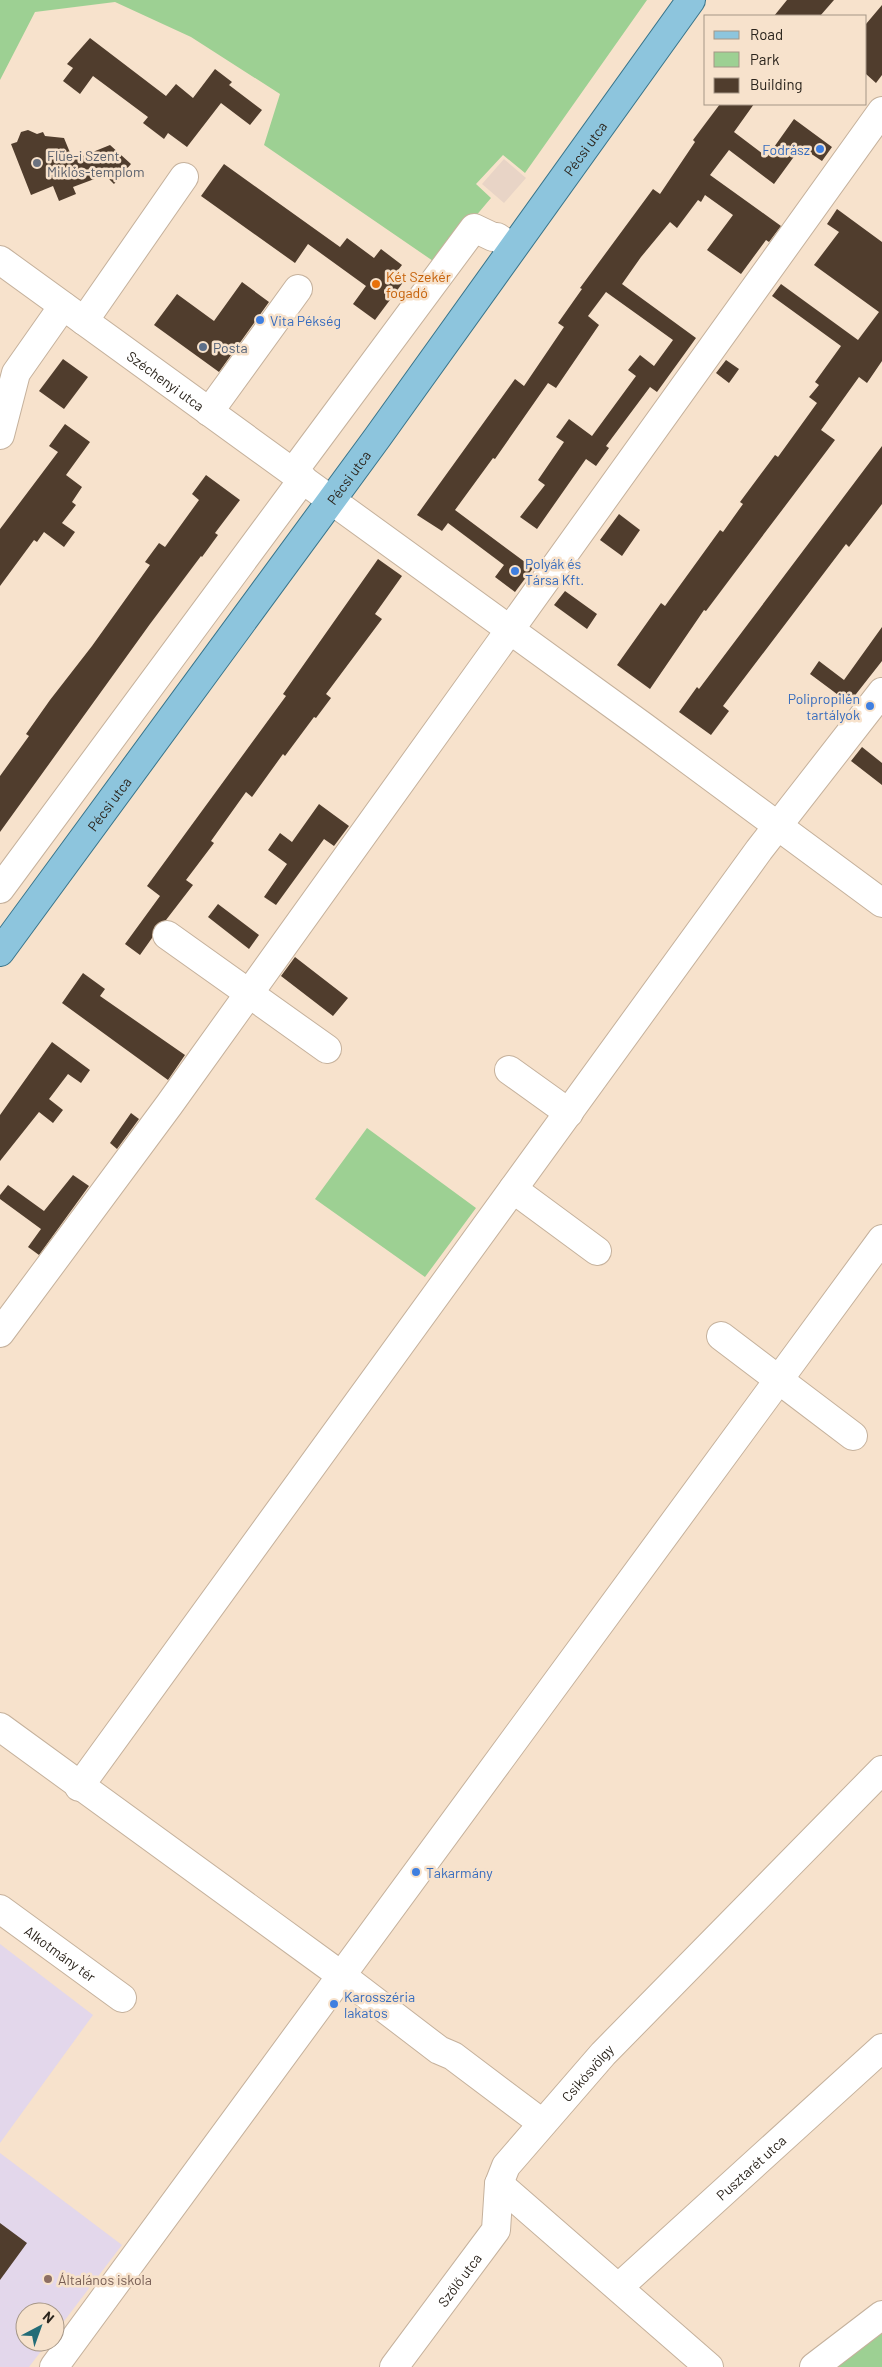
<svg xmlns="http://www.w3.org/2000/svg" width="882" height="2367" font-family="Barlow,sans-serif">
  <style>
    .industrial { fill: #e8d4c6 }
    .education { fill: #e3d7eb }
    .green { fill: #9dd093 }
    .building { fill: #503d2d }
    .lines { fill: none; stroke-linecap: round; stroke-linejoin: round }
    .minor-casing { stroke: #c5b19c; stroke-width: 30 }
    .major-casing { stroke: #39748a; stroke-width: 30 }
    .minor { stroke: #fff; stroke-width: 28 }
    .major { stroke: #8dc5dd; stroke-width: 28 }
    .shop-dot { fill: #3f7fe0; stroke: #f7e2cc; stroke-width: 2 }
    .worship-dot { fill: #6b7280; stroke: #f7e2cc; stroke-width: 2 }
    .food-dot { fill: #e8710a; stroke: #f7e2cc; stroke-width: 2 }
    .service-dot { fill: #5c6f8a; stroke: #f7e2cc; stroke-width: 2 }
    .education-dot { fill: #8d6e63; stroke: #f7e2cc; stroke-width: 2 }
    .labels { text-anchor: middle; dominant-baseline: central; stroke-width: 5; stroke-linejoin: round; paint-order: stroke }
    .street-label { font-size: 14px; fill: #2b241c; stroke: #f7e2cc }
    .shop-label { font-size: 14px; fill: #366cbe; stroke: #f7e2cc; text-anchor: start }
    .worship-label { font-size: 14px; fill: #5b616d; stroke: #f7e2cc; text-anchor: start }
    .food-label { font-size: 14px; fill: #c56008; stroke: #f7e2cc; text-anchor: start }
    .service-label { font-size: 14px; fill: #4e5e75; stroke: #f7e2cc; text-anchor: start }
    .education-label { font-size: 14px; fill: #785e54; stroke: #f7e2cc; text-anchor: start }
  </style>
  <rect width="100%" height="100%" fill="#f7e2cc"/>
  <path class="industrial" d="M504,159L526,178L504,203L482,184Z"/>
  <path class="education" d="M0,1944L93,2015L0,2143Z
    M0,2153L122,2245L55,2333V2312H25V2342H48L29,2367H0Z"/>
  <path class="green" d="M0,0H647L525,173L503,155L476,184L491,198L436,263L264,145L280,94L191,37L115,2L35,12L0,80Z
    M367,1128L476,1208L425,1277L315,1199Z
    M882,2304V2367H799Z"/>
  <path class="building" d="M787,0H834L820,16H774Z
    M882,5V75L876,83L866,74V24Z
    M90,38L166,96L176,84L193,98L215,69L232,82L229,85L262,110L250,125L221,103L187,147L168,133L164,139L143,123L148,117L93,76L80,94L63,81L73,68L67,64Z
    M720,104H754L734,132L767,157L794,119L832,147L822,161L801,147L774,184L729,150L710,175L781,226L769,242L766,240L741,274L707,250L733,215L705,195L701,202L698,200L677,228L670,222L641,257L622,284L696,338L657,392L650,387L606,446L609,448L596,466L586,459L537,529L520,517L545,485L538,480L564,442L556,437L569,419L592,436L636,376L628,370L640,355L654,366L673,340L606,292L588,316L599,325L556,388L548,383L495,459L493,458L455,510L533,568L515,592L495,577L504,565L448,523L442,531L417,515L515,379L524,386L564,327L558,323L582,289L580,288L653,189L660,194L695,142L693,140Z
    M28,130L37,134L43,132L45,136L64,138L73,160L110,145L131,164L114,184L105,175L73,187L76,194L59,201L53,186L31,195L11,144L17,142L21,132Z
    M224,164L340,247L347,238L374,258L381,249L402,265L395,274L404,281L375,320L353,304L366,286L308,244L295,263L201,196Z
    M837,209L882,242V361L867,383L859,377L821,430L835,440L733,575L706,611L704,610L650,689L617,665L661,603L665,606L720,530L723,532L743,504L740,502L775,455L778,457L817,403L809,397L819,385L815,382L841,346L772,296L781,284L858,340L879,312L814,265L839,232L827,224Z
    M242,282L269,302L219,372L154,325L177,294L214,321Z
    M63,359L88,377L64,409L39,391Z
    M726,360L739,369L729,383L716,373Z
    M65,424L90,442L66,475L82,487L72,502L76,505L62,523L75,532L64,547L44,532L37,542L34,540L0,586V529L58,452L49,446Z
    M882,446V504L849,547L846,544L723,706L729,711L711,735L679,712L697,687L699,689Z
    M206,475L240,500L215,533L218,535L202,557L201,556L150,624L0,832V776L29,736L26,734L50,700L92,646L150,565L145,562L159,543L165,547L199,500L192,494Z
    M619,514L640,530L622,556L600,540Z
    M378,559L402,576L375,614L382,619L326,694L331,698L316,718L314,717L285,756L283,754L252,797L246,792L211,841L214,843L186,880L193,885L166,920L155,926L152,938L140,955L125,944L160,896L147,886L286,696L283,694Z
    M565,591L597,614L587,629L554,605Z
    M882,627V661L849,703L810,674L819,661L844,680Z
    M862,747L882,763V785L851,761Z
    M319,804L349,826L334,846L324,839L276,905L264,897L287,864L268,850L280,833L292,842Z
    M218,904L259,935L249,949L208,917Z
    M295,957L348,998L333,1016L281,976Z
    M83,973L105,989L100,996L185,1055L168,1080L62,1003Z
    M52,1042L90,1070L81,1083L68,1074L49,1099L63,1110L53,1123L39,1112L0,1161V1115Z
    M131,1113L139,1119L117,1149L110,1143Z
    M73,1175L89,1186L39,1255L28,1247L41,1229L0,1199V1195L8,1185L44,1211Z
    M0,2223L27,2243L0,2280Z"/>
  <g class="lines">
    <defs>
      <g id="minor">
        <path id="s1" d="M0,260L644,727L882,903"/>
        <path d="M84,321L184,177"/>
        <path d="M209,412L298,289"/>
        <path d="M0,435L16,373L63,306"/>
        <path d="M293,472L474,228L493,237H497L512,247"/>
        <path d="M0,889L303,479"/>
        <path d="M167,935L327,1049"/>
        <path d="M509,1070L569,1113"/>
        <path d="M513,1189L597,1251"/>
        <path d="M0,1333L169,1105L882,111"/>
        <path d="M721,1336L853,1436"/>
        <path d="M0,1727L342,1976L439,2050L453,2056L542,2123"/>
        <path d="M79,1787L759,850L882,692"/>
        <path id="s2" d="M0,1909L122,1998"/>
        <path d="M499,2184L709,2367"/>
        <path id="s3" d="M619,2287L882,2048"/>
        <path d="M54,2367L882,1239"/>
        <path id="s4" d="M394,2367L496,2230L499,2184L506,2166L603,2054L882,1770"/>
        <path d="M814,2367L882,2315"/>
      </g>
      <g id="major">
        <path id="s5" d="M0,952L377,438L691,0"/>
      </g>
    </defs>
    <use href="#minor" class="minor-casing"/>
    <use href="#major" class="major-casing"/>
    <use href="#minor" class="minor"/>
    <use href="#major" class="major"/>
  </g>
  <g class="shop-dot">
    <circle cx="820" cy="149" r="5"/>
    <circle cx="260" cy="320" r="5"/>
    <circle cx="515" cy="571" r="5"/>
    <circle cx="870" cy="706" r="5"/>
    <circle cx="416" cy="1872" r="5"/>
    <circle cx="334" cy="2004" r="5"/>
  </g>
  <circle class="worship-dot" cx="37" cy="163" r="5"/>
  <circle class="food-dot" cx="376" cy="284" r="5"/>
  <circle class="service-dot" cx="203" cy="347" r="5"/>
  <circle class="education-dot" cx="48" cy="2279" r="5"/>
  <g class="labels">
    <g class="street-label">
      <text stroke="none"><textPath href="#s5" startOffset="994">Pécsi utca</textPath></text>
      <text stroke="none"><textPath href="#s1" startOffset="205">Széchenyi utca</textPath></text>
      <text stroke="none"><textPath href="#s5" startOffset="589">Pécsi utca</textPath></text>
      <text stroke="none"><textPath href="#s5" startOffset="184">Pécsi utca</textPath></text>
      <text stroke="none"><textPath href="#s2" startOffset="75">Alkotmány tér</textPath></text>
      <text stroke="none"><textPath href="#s4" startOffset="360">Csikósvölgy</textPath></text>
      <text stroke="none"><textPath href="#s3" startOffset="178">Pusztarét utca</textPath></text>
      <text stroke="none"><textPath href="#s4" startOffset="109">Szőlő utca</textPath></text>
    </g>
    <g class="shop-label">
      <text x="810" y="149" text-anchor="end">Fodrász</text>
      <text x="270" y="320">Vita Pékség</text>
      <text x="525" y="563">Polyák és<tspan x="525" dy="16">Társa Kft.</tspan></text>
      <text x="860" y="698" text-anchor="end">Polipropilén<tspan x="860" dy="16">tartályok</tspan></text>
      <text x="426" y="1872">Takarmány</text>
      <text x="344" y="1996">Karosszéria<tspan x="344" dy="16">lakatos</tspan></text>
    </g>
    <g class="worship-label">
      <text x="47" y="155">Flüe-i Szent<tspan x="47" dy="16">Miklós-templom</tspan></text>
    </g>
    <g class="food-label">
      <text x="386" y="276">Két Szekér<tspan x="386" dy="16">fogadó</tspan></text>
    </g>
    <g class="service-label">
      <text x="213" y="347">Posta</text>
    </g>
    <g class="education-label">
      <text x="58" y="2279">Általános iskola</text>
    </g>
  </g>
  <rect x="704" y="15" width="162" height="90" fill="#f7e2cc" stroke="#a59686"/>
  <rect x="714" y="31" width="25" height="8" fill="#8dc5dd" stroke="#a59686"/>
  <text x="750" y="40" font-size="15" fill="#2b241c">Road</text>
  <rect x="714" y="52" width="25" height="15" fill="#9dd093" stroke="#a59686"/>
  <text x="750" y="65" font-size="15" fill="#2b241c">Park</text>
  <rect x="714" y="78" width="25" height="15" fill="#503d2d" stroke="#a59686"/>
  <text x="750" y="90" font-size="15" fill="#2b241c">Building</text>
  <g transform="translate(40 2327) rotate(41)"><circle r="24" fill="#f7e2cc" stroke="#a59686"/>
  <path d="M0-4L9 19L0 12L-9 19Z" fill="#236c77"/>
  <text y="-8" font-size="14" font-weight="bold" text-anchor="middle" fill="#2b241c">N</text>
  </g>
</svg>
